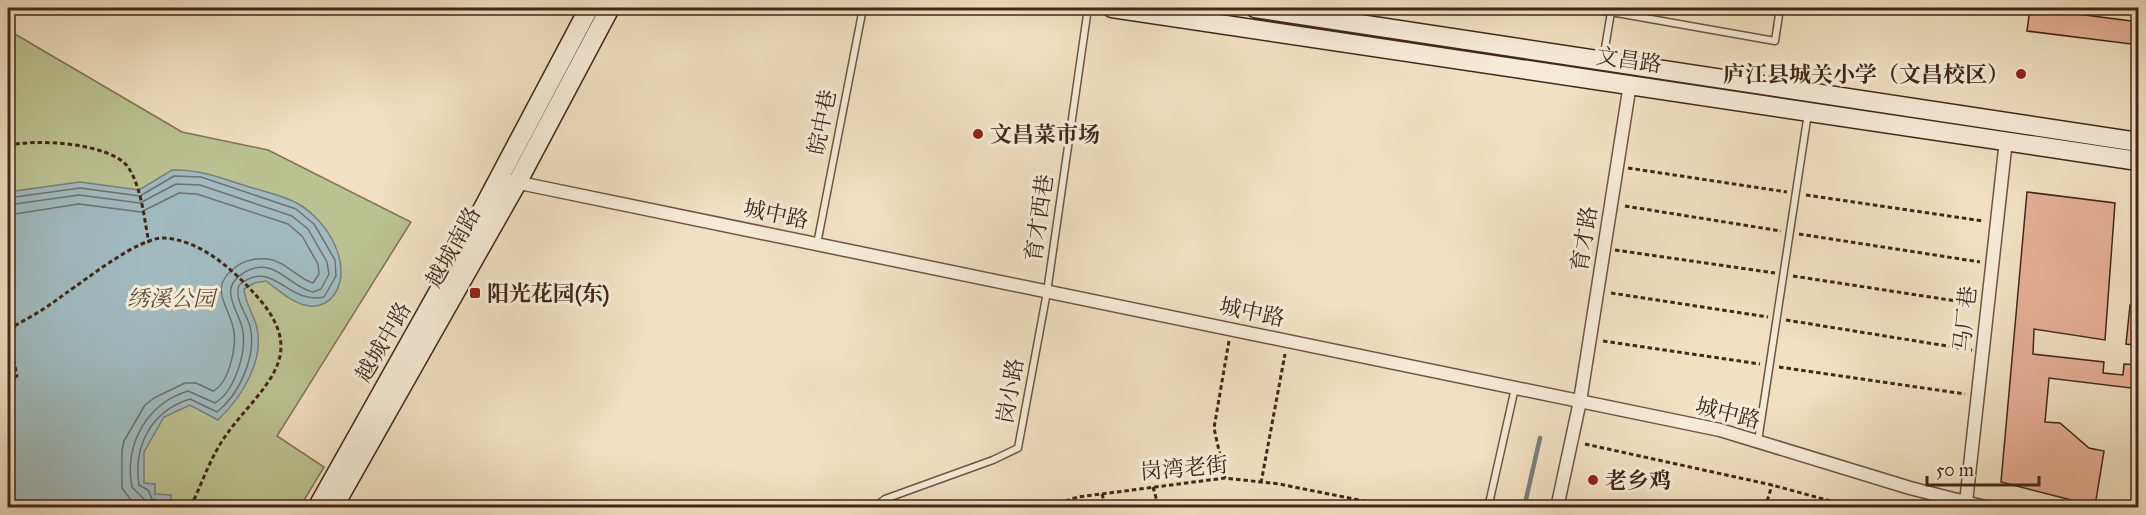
<svg xmlns="http://www.w3.org/2000/svg" width="2146" height="515" font-family="'IM FELL Great Primer','Noto Serif SC',serif">
  <style>
    .green { fill: #bbc292; stroke: #7e7456; stroke-width: 1.5 }
    .water { fill: #a0babe; stroke: #7a7f7c; stroke-width: 1.5 }
    .lines { fill: none; stroke-linecap: round; stroke-linejoin: round }
    .shore { stroke: #71706c; stroke-width: 1.5 }
    .stream { stroke: #7a7f7c; stroke-width: 4.5 }
    .building { fill: #e6af98; stroke: #422619; stroke-width: 1.5 }
    .lane-casing { stroke: #6e5443; stroke-width: 9 }
    .street-casing { stroke: #6e5443; stroke-width: 15 }
    .secondary-casing { stroke: #422619; stroke-width: 21 }
    .path { stroke: #422619; stroke-width: 3; stroke-dasharray: 4.5 3; stroke-linecap: butt }
    .lane { stroke: #f6ebd7; stroke-width: 6 }
    .street { stroke: #f6ebd7; stroke-width: 12 }
    .secondary { stroke: #f6ebd7; stroke-width: 18 }
    .poi-dot { fill: #8f2418; stroke: #f6ebd7; stroke-width: 2 }
    .labels { text-anchor: middle; dominant-baseline: central; stroke-width: 6; stroke-linejoin: round; paint-order: stroke }
    .street-label { font-size: 22px; fill: #422619; stroke: #f6ebd7 }
    .poi-label { font-size: 22px; font-weight: bold; fill: #422619; stroke: #f6ebd7; text-anchor: start }
    .park-label { font-size: 22px; font-style: italic; fill: #604d37; stroke: #f6ebd7 }
  </style>
  <rect width="100%" height="100%" fill="#f1e0c2"/>
  <filter id="stains"><feTurbulence type="fractalNoise" baseFrequency=".00333" numOctaves="4"/><feColorMatrix values="0 0 0 0 .2 0 0 0 0 .09 0 0 0 0 .02 0 0 0 .5 -.17"/></filter>
  <radialGradient id="worn" r=".72"><stop offset=".6" stop-color="#630" stop-opacity="0"/><stop offset="1" stop-color="#630" stop-opacity=".3"/></radialGradient>
  <path class="green" d="M8,30L182,132L268,150L411,222L277,436L324,467L300,507L8,508Z"/>
  <path class="water" d="M172,170C198,169 219,177 243,185C261,191 284,195 300,205C327,221 354,265 334,295C329,302 320,307 310,306C293,304 280,291 266,281L254,283L244,289C245,302 252,312 256,324C266,359 242,397 218,420L190,405L164,417L144,452V483L155,484V494L171,495L170,507H8V192L80,182L139,190Z"/>
  <g class="lines">
    <path class="shore" d="M8,198L80,188L140,196L174,176L201,177L296,209L314,224L335,260L336,276L324,297C286,305 274,257 239,285C234,300 246,312 250,326C257,355 240,394 217,412L190,399C151,411 133,446 139,485L148,490L152,499L163,501L164,508
      M8,205L79,195L140,203L176,184L200,185L292,216L308,229L327,262L329,274L321,289L313,292C295,288 283,271 268,268C259,266 249,269 242,274C219,289 237,308 242,327C248,350 235,391 215,403L188,391C146,404 124,445 132,487L153,508
      M8,215L79,204L141,212L179,193L197,194L288,224L302,236L318,264L319,274L313,283C297,278 285,261 268,259C258,258 246,260 237,266C205,288 231,307 234,332C236,349 229,383 213,391L196,383H185L154,398L145,405L124,441L122,451V488L137,508"/>
    <path class="stream" d="M1524,508L1540,438"/>
  </g>
  <path class="building" d="M2030,8L2139,22V45L2027,31Z
    M2027,192L2115,203L2105,340L2034,329L2033,354L2104,362L2103,373L2123,375L2124,364L2139,365V389L2049,378L2045,422L2060,423L2089,448L2104,451L2095,506L2001,482Z
    M2130,305L2139,306V346L2126,344Z"/>
  <g class="lines">
    <defs>
      <path id="lane" d="M1583,8L1611,12
        M1603,60L1611,12L1775,41L1780,8
        M817,244L863,8
        M1758,441L1808,113
        M873,508L885,499L993,460L1018,448L1047,292L1088,8
        M1488,508L1515,388"/>
      <path id="street" d="M510,181L1720,430L1910,488L1989,508
        M1966,502L2006,140
        M1557,508L1580,401L1630,84"/>
      <path id="secondary" d="M1112,8L2138,161
        M1255,8L2138,142
        M317,508L445,280L589,8
        M333,508L517,183L610,8"/>
    </defs>
    <use href="#lane" class="lane-casing"/>
    <use href="#street" class="street-casing"/>
    <use href="#secondary" class="secondary-casing"/>
    <path class="path" d="M8,146C33,138 111,143 128,167C142,188 144,219 149,243
      M1628,168L1787,192
      M1806,195L1983,221
      M1625,206L1781,231
      M1799,234L1980,262
      M1615,250L1775,273
      M1793,276L1976,304
      M1611,293L1768,317
      M1786,320L1972,350
      M8,329C28,319 48,307 66,293C87,279 139,237 164,238C199,240 230,267 252,291C269,309 287,333 279,360C272,385 242,412 227,434C211,455 202,484 190,508
      M1603,341L1760,364
      M1779,367L1965,394
      M8,381L17,376L11,348L15,326
      M1585,444L1772,485L1856,508
      M1225,478L1214,428L1229,341
      M1261,483L1285,354
      M1153,487L1159,508
      M1102,494L1106,508
      M1044,508L1078,497L1225,478L1279,484L1399,508
      M1765,508L1772,485"/>
    <use href="#lane" class="lane"/>
    <use href="#street" class="street"/>
    <use href="#secondary" class="secondary"/>
  </g>
  <g class="poi-dot">
    <circle cx="2021" cy="74" r="6"/>
    <circle cx="978" cy="134" r="6"/>
    <rect x="469" y="287" width="12" height="12" rx="3"/>
    <circle cx="1593" cy="480" r="6"/>
  </g>
  <g class="labels">
    <g class="street-label">
      <text transform="translate(1629 60) rotate(8)">文昌路</text>
      <text transform="translate(822 122) rotate(-79)">皖中巷</text>
      <text transform="translate(776 214) rotate(12)">城中路</text>
      <text transform="translate(1039 218) rotate(-82)">育才西巷</text>
      <text transform="translate(1584 239) rotate(-81)">育才路</text>
      <text transform="translate(453 247) rotate(-61)">越城南路</text>
      <text transform="translate(1252 312) rotate(12)">城中路</text>
      <text transform="translate(1965 319) rotate(-84)">马厂巷</text>
      <text transform="translate(383 342) rotate(-60)">越城中路</text>
      <text transform="translate(1010 391) rotate(-80)">岗小路</text>
      <text transform="translate(1728 413) rotate(14)">城中路</text>
      <text transform="translate(1184 468) rotate(-5)">岗湾老街</text>
    </g>
    <g class="poi-label">
      <text x="2009" y="74" text-anchor="end">庐江县城关小学（文昌校区）</text>
      <text x="990" y="134">文昌菜市场</text>
      <text x="487" y="293">阳光花园(东)</text>
      <text x="1605" y="480">老乡鸡</text>
    </g>
    <g class="park-label">
      <text x="171" y="298">绣溪公园</text>
    </g>
  </g>
  <rect width="2146" height="515" fill="none" stroke="#f1e0c2" stroke-width="30"/>
  <rect x="9" y="9" width="2128" height="497" fill="none" stroke="#422619" stroke-width="3"/>
  <rect x="15" y="15" width="2116" height="485" fill="none" stroke="#422619" stroke-width="1.5"/>
  <path d="M1927 476v9h112v-9" fill="none" stroke="#422619" stroke-width="3"/>
  <text x="1936" y="476" font-size="18" fill="#422619" stroke="#f6ebd7" stroke-width="4.5" paint-order="stroke">50 m</text>
  <rect width="100%" height="100%" filter="url(#stains)"/>
  <rect width="100%" height="100%" fill="url(#worn)"/>
</svg>
